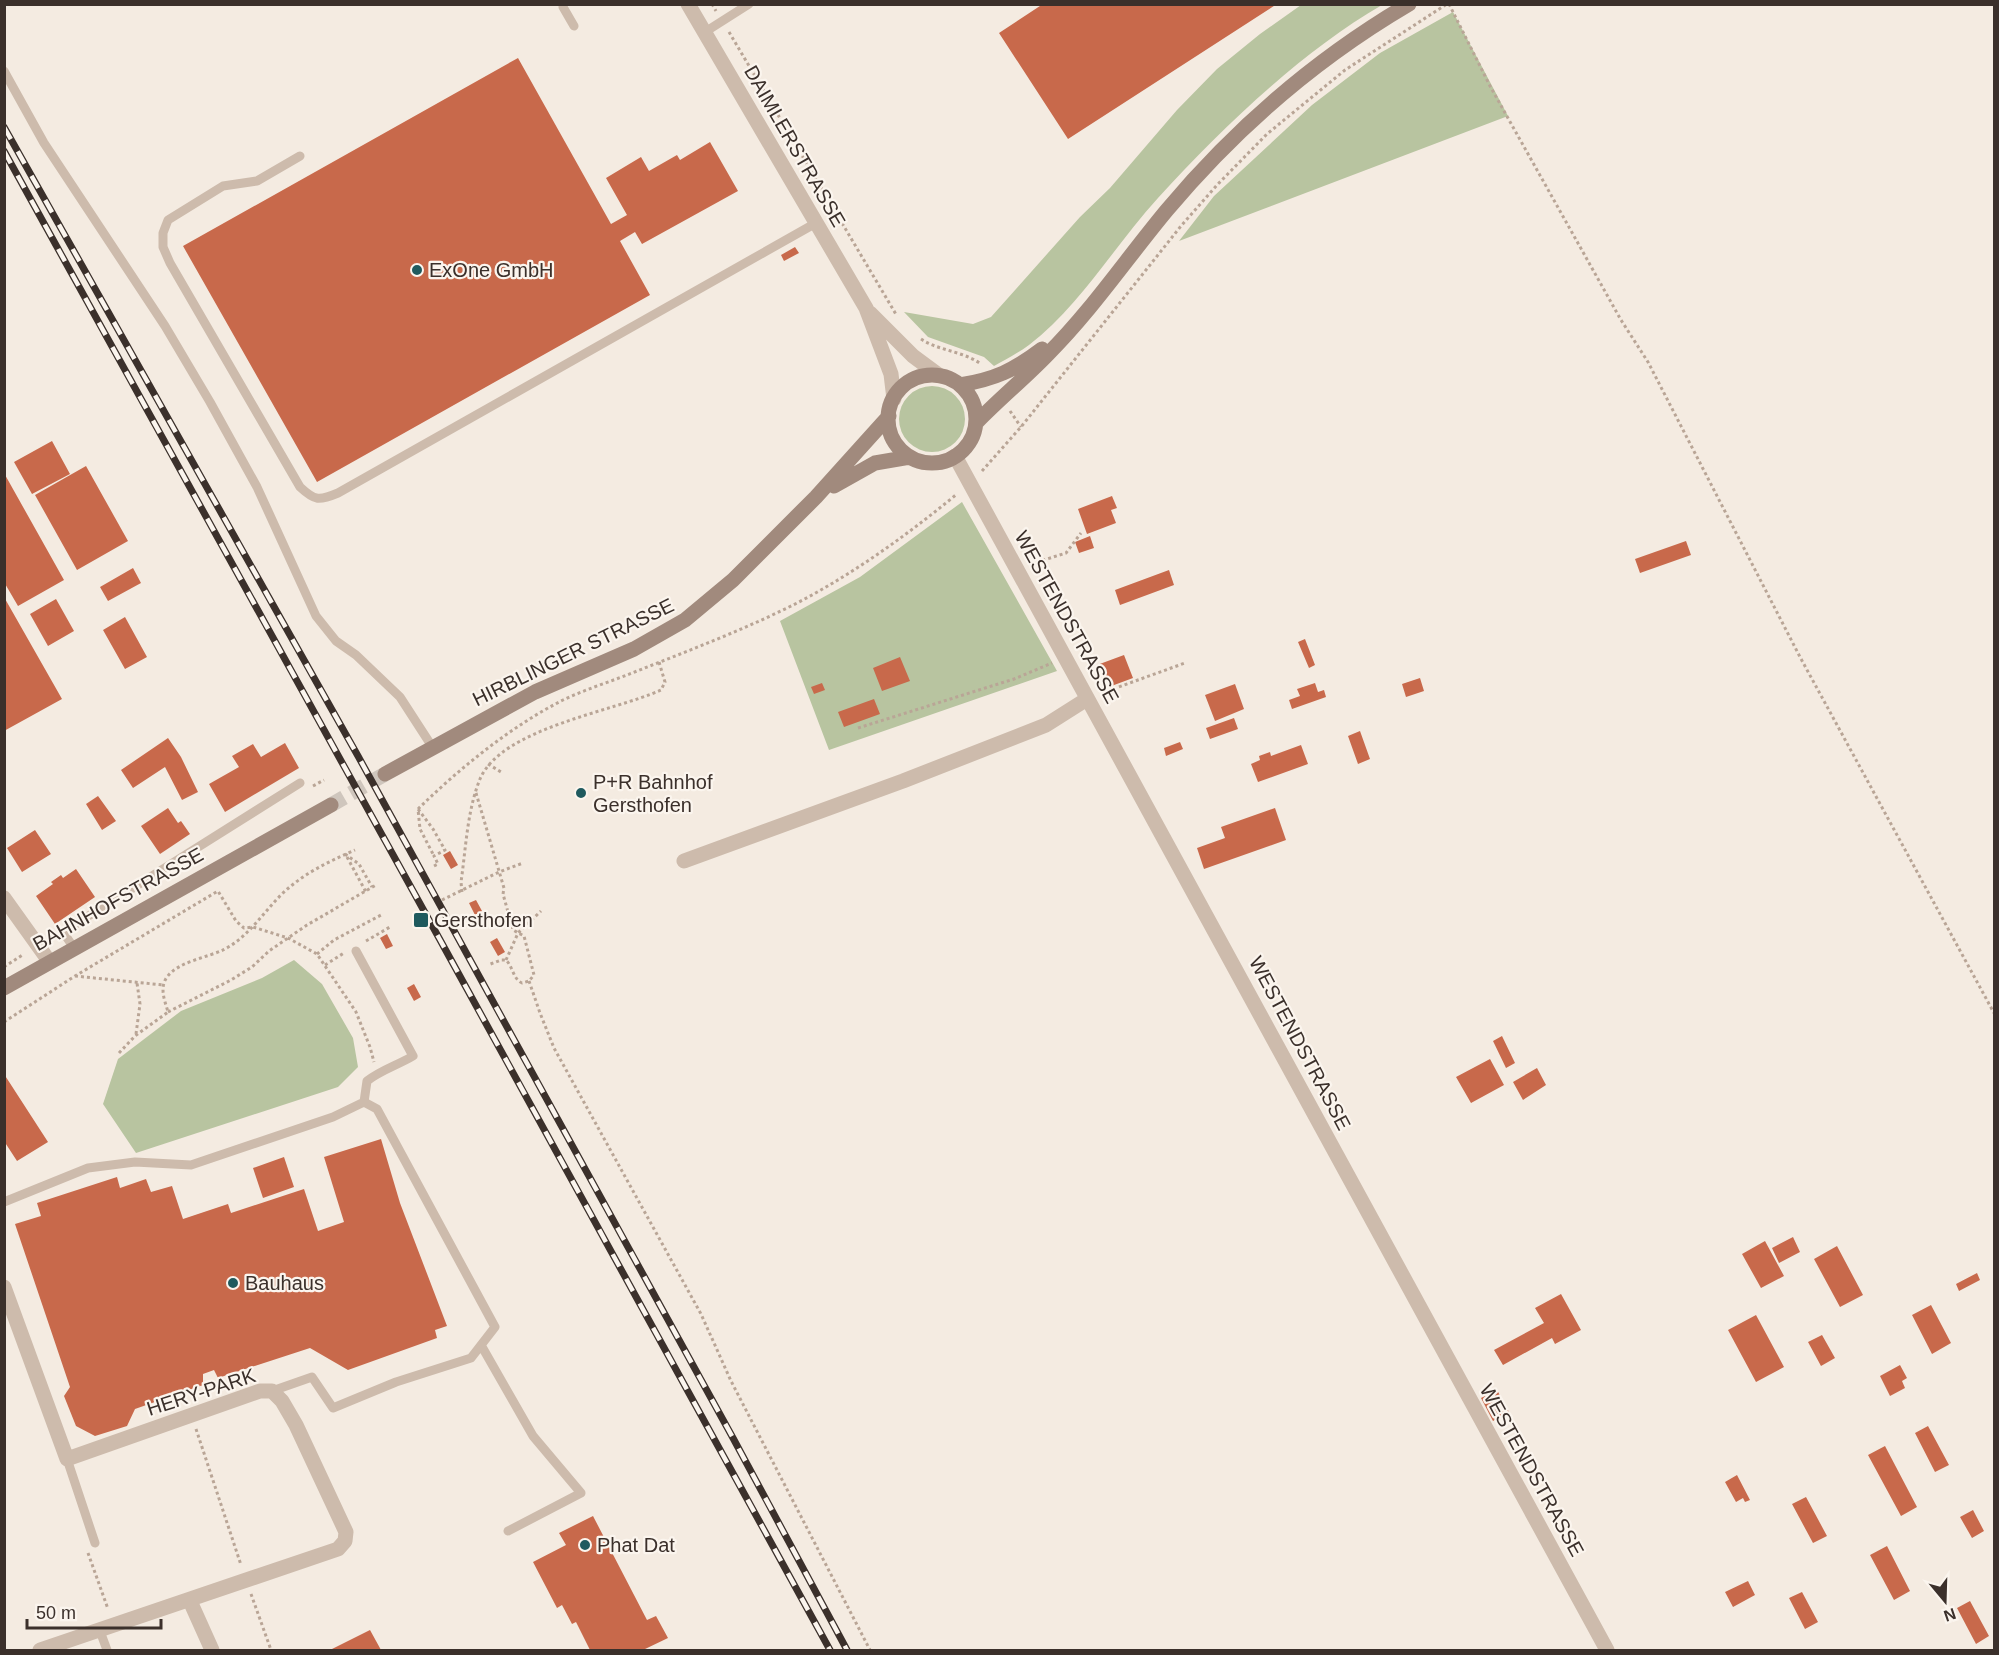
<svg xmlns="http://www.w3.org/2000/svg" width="1999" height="1655" font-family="Arial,sans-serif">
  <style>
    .green { fill: #b8c4a0 }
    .building { fill: #c8694b }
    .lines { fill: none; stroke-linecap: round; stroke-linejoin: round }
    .secondary-tunnel { stroke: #cfc6bd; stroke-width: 15; stroke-dasharray: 15 8; stroke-linecap: butt }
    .path { stroke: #b9a596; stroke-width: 3; stroke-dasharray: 3 3; stroke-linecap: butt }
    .lane { stroke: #cdbbac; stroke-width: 9 }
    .street { stroke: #cdbbac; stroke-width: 15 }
    .secondary { stroke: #a18a7d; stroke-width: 15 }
    .rail-casing { stroke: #3b302b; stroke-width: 7 }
    .rail { stroke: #fbf5ee; stroke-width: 4.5; stroke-dasharray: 14; stroke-linecap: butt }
    .poi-dot { fill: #1f5a5e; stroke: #fbf5ee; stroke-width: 2 }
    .labels { text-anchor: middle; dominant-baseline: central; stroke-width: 4.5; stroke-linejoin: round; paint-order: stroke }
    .street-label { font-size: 20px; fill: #3b302b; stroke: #fbf5ee }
    .poi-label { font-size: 20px; fill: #3b302b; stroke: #fbf5ee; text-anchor: start }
  </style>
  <rect width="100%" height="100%" fill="#f4ebe1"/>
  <path class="green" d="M1301,5H1382C1302,51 1221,129 1158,198C1114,246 1081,305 1029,345C1018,353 1005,360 994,366L984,357L928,337L904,312L973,324L991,317L1080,217L1110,188L1177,110L1217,69L1260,34Z
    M1453,12L1508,116L1179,241L1214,196L1312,105L1380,53Z
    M899 419a33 33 0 1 1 66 0a33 33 0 1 1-66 0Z
    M962,502L1057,671L829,750L780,621L860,577Z
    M294,960L322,984L353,1038L358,1067L338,1087L136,1153L103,1104L118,1059L181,1011L262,978Z"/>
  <path class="building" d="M1043,4H1277L1068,139L999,33Z
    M518,58L611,224L627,215L606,178L641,157L649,171L677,155L680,160L710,142L738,191L642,244L635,232L620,241L650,295L317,482L183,246Z
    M795,247L799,253L784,261L781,255Z
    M52,441L70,474L32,494L14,462Z
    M86,466L128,541L77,570L35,495Z
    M4,473L64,580L18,606L4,582Z
    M1112,496L1117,508L1111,510L1116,523L1087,534L1078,509Z
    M1090,536L1094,548L1079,553L1075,542Z
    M1686,541L1691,555L1640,573L1635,559Z
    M133,568L141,583L108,601L100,587Z
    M1169,570L1174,585L1120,605L1115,590Z
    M4,597L62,699L4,731Z
    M56,599L74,631L48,646L30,614Z
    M125,617L147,657L125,669L103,630Z
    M1305,639L1315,665L1309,668L1298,642Z
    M1124,655L1133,678L1106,688L1097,665Z
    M900,657L910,681L882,691L873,668Z
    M1420,678L1424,691L1406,697L1402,684Z
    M822,683L825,690L814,694L811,687Z
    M1315,683L1318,692L1324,690L1326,697L1292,709L1289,700L1300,696L1297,689Z
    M1235,684L1244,709L1215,721L1205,695Z
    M874,699L880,714L844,727L838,712Z
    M1234,718L1238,729L1210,739L1206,728Z
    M1360,731L1370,759L1358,764L1348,736Z
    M168,738L181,757L198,792L182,800L165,767L133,788L121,770Z
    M1180,742L1183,749L1166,756L1164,748Z
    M285,743L299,768L225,812L209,784L239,767L232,756L253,744L261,757Z
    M1301,745L1308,764L1258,782L1251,764L1260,760L1259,756L1270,752L1271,756Z
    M98,796L116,821L102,830L86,804Z
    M168,808L178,823L181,821L190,834L160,854L141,826Z
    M1275,808L1286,840L1204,869L1197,848L1225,838L1221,827Z
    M35,830L51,854L22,872L7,848Z
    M450,851L458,865L451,869L443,855Z
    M76,869L95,897L55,924L36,896L53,884L51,882L61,875L63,878Z
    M476,900L482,911L475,915L469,903Z
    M387,934L393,946L386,949L380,938Z
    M497,938L505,952L498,956L490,942Z
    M414,984L421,997L414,1001L407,988Z
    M1502,1036L1515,1063L1506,1068L1493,1041Z
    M1490,1059L1504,1085L1471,1103L1456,1077Z
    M1537,1068L1546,1085L1523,1100L1513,1082Z
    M4,1074L48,1142L17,1161L4,1141Z
    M381,1139L400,1203L447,1326L435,1330L437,1338L348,1370L310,1348L218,1378L214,1370L203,1374V1385L135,1409L127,1426L95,1436L76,1426L64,1396L70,1387L15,1224L41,1216L37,1203L117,1177L120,1188L146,1179L151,1192L172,1186L183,1219L228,1204L231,1213L304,1189L318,1231L344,1222L324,1157Z
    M284,1157L294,1187L263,1198L253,1168Z
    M1793,1237L1800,1252L1779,1263L1772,1248Z
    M1765,1241L1784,1276L1761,1288L1742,1254Z
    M1837,1246L1863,1295L1840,1307L1814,1259Z
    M1977,1273L1980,1280L1959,1291L1956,1284Z
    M1561,1294L1581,1330L1555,1344L1552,1338L1503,1365L1494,1350L1544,1323L1535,1308Z
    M1931,1305L1951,1343L1932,1354L1912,1315Z
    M1756,1315L1784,1367L1756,1382L1728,1330Z
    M1822,1335L1835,1358L1821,1366L1808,1342Z
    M1900,1365L1907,1378L1902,1381L1905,1388L1890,1396L1880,1376Z
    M1497,1390L1509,1412L1493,1421L1481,1398Z
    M1928,1426L1949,1465L1935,1472L1915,1433Z
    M1885,1446L1917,1507L1901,1516L1868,1455Z
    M1737,1475L1750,1500L1745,1502L1743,1498L1736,1502L1725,1482Z
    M1806,1497L1827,1536L1813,1543L1792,1504Z
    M1973,1510L1984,1531L1972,1538L1960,1517Z
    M593,1516L647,1620L656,1616L668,1638L643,1650H590L576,1622L572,1624L562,1605L557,1608L533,1562L566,1545L559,1533Z
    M1887,1546L1910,1591L1894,1600L1870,1555Z
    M1748,1581L1755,1595L1733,1607L1725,1592Z
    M1802,1592L1818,1622L1805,1629L1789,1598Z
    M1970,1601L1989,1636L1976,1644L1957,1608Z
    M370,1630L381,1650H330Z"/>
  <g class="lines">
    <path class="secondary-tunnel" d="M331,805L385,774"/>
    <path class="path" d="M712,4L716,11
      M1449,4L1490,86L1621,320L1648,362L1800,657L1994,1013
      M729,32L897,316
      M921,339C939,351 963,351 981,364
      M1010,411L1021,427
      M982,471L1021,427L1181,226L1217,185L1267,134L1345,70L1447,4
      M1031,564L1066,553L1081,533
      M1102,693L1185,663
      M858,728L1014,679L1052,663
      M488,764L501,772
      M313,786L324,780
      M476,793L504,888L503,894L513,930L524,936L534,975L529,981L522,983C513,979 513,967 506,960H501L488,965
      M418,809C460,768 510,727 563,700C584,690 606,683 627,675C685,652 744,630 799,602C856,572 907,535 957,494
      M345,854L359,864L372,887
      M347,857L366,892
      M434,866L438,864L434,856L445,850L433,829L418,809L420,829L434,856
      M462,892L461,882C466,848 467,811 480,779C502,728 612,712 661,690L665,682L659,662
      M442,900L499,872L523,863
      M366,941L390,927
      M317,954L334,940L383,914
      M506,960L518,933L541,911
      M325,965L344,953
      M4,967L24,954
      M75,976L163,985
      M529,981L540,1013L554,1048L701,1314L731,1381L870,1650
      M168,1012L231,980L252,967L269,951L307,925L376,885
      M4,1022L75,976L218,891L236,921L244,928L253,927L288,938L317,954L356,1012L370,1047L374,1062
      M136,1034L140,1004L137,983
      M119,1053L135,1036L168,1012C165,1001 159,988 167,977C179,961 207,958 225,949C249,936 262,914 281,895C302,874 328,862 355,850
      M196,1429L241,1565
      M88,1553L108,1609
      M251,1594L271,1650"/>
    <path class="lane" d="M563,7L574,26
      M705,32L749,4
      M4,71L44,143L165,326L210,402L257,487L316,616L336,641L356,655L400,697L433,748
      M300,156L257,181L223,186L168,220L163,233V247L170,263L300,487C315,501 319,501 338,493L816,223
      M74,948L63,932L300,783
      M356,951L413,1056C398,1065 381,1070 367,1081L364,1102
      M4,1202L88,1168L135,1162L191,1165L333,1117L364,1102
      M481,1345L533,1436L581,1493L508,1531
      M272,1391L312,1377L333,1408L396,1382L471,1358L495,1327L377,1109L364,1102
      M67,1459L95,1543
      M100,1631L107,1650"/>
    <path class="street" d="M688,4L866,308L891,374L894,399
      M870,313L913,356L940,376
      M955,456L1607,1650
      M684,861L903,781L1046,725L1087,699
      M4,898L49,961
      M4,1287L67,1459L260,1391H272L282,1401L296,1425L346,1532L345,1541L338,1549L40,1650
      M190,1601L212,1650"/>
    <path class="secondary" d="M888 419a44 44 0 1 1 88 0a44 44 0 1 1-88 0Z
      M960,385C995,379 1013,371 1042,349
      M976,423C999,399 1025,378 1048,354C1092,310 1127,258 1167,210C1235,129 1317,58 1409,4
      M834,486L875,463L910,457
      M385,774L535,692L634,649L685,620L733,580L816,497L889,416
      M4,988L331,805"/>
    <defs>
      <path id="rail" d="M4,127L358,756L733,1438L847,1650
        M4,151L439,938L830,1650"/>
    </defs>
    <use href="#rail" class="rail-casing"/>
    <use href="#rail" class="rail"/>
  </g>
  <g class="poi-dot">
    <circle cx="417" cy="270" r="6"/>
    <circle cx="581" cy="793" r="6"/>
    <rect x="413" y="912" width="16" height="16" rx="3"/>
    <circle cx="233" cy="1283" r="6"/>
    <circle cx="585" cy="1545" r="6"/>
  </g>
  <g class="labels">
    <g class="street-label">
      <text transform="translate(795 146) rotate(60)">DAIMLERSTRASSE</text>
      <text transform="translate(1067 617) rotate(61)">WESTENDSTRASSE</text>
      <text transform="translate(573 652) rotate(-26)">HIRBLINGER STRASSE</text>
      <text transform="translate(118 899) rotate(-29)">BAHNHOFSTRASSE</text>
      <text transform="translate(1300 1043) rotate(62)">WESTENDSTRASSE</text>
      <text transform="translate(201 1392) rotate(-18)">HERY-PARK</text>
      <text transform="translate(1532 1470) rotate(61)">WESTENDSTRASSE</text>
    </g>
    <g class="poi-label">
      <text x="429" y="270">ExOne GmbH</text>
      <text x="593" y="782">P+R Bahnhof<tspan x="593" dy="23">Gersthofen</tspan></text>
      <text x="434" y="920">Gersthofen</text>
      <text x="245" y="1283">Bauhaus</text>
      <text x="597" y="1545">Phat Dat</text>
    </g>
  </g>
  <rect width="1999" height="1655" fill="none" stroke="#3b302b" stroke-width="12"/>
  <g transform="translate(1945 1601) rotate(161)" stroke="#fbf5ee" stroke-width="4.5" paint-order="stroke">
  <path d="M0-4.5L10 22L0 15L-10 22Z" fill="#3b302b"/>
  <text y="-9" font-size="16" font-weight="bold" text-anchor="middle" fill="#3b302b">N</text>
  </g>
  <path d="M27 1619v9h134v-9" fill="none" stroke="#3b302b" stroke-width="3"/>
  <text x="36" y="1619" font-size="18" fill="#3b302b" stroke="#fbf5ee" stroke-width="4.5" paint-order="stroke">50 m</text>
</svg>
